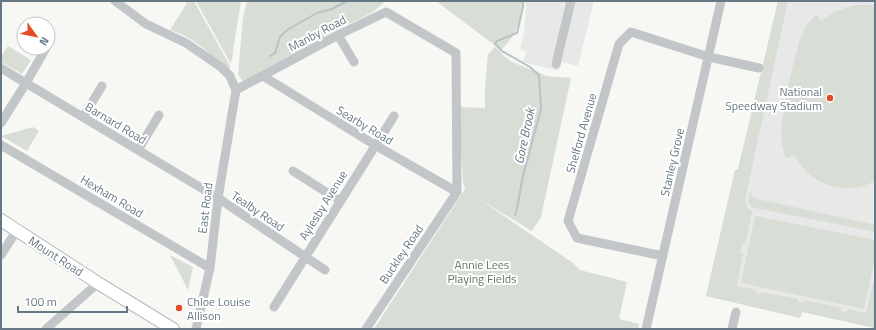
<svg xmlns="http://www.w3.org/2000/svg" width="876" height="330" font-family="'Titillium Web',sans-serif">
  <style>
    .built { fill: #e7e8e7 }
    .green { fill: #d8ded5 }
    .lines { fill: none; stroke-linecap: round; stroke-linejoin: round }
    .stream { stroke: #b7c4c7; stroke-width: 2 }
    .major-casing { stroke: #b5babd; stroke-width: 14 }
    .minor { stroke: #c2c6c9; stroke-width: 9 }
    .major { stroke: #fff; stroke-width: 12 }
    .poi-dot { fill: #e14c29; stroke: #fff; stroke-width: 1.5 }
    .labels { text-anchor: middle; dominant-baseline: central; stroke-width: 4; stroke-linejoin: round; paint-order: stroke }
    .street-label { font-size: 12px; fill: #667884; stroke: #fff }
    .poi-label { font-size: 12px; fill: #667884; stroke: #fff; text-anchor: end }
    .park-label { font-size: 12px; fill: #667761; stroke: #fff }
    .water-label { font-size: 13px; font-style: italic; fill: #627a80; stroke: #fff }
  </style>
  <rect width="100%" height="100%" fill="#f7f7f4"/>
  <path class="built" d="M525,1H594L578,66L562,62L559,71L523,62L527,51L520,49L524,32L526,9Z
    M778,1H875V328L802,312L800,318L706,296L735,170L738,169Z"/>
  <path class="green" d="M188,1H194L230,66L228,72C216,59 203,46 187,37C182,34 176,32 170,30Z
    M196,1H241L231,64Z
    M247,1H385C374,15 355,20 340,28C308,46 275,64 243,82L238,74L243,18Z
    M436,1H522C522,9 519,24 515,32C512,39 506,44 501,50Z
    M778,1H788L746,195C745,202 745,208 752,211L746,243H743L740,253L743,254L737,286L756,290V293L762,294V292L798,299V302L804,303L805,300L842,308L841,311L847,312L848,309L866,313L873,282H875V328L802,312L800,318L706,296L735,170L738,169Z
    M854,5H869L875,6V181C852,193 826,190 807,172C802,167 798,161 794,155L786,158L782,145L781,129L788,86L800,39L806,26L816,14L821,21L836,11Z
    M8,46L31,60L22,74L1,62V57Z
    M495,47L500,51L504,56L512,62L547,76L571,78L541,217L532,231L479,199L573,263L580,270L627,282L619,319L639,324L638,329H374L465,189L463,182L458,107L485,108V89L488,54Z
    M33,127L39,131L27,151L1,136Z
    M750,192L752,194L753,197L757,199L875,225V232L754,208C747,204 749,199 750,192Z
    M755,216L875,240V257L864,309L741,283Z
    M170,255L193,267L188,290Z"/>
  <g class="lines">
    <path class="stream" d="M270,56L275,53L280,37L287,30L317,13L332,9L347,1
      M515,215L517,208L523,176L541,109L539,75L530,67L502,51L495,44L497,41L517,33L523,7V1"/>
    <defs>
      <path id="major" d="M1,220L98,283L173,329"/>
    </defs>
    <use href="#major" class="major-casing"/>
    <path class="minor" d="M115,1L146,24L186,43L221,67L230,76L236,90
      M338,35L354,62
      M556,64L571,1
      M1,68L218,198L325,270
      M263,76L375,145L457,192
      M236,90L338,35L386,12L456,53L457,192
      M83,117L102,86
      M1,123L26,83L46,48
      M1,145L210,268
      M138,150L159,115
      M293,171L340,201
      M1,255L17,230
      M663,256L577,238L568,221L619,44L631,32L709,57L759,68
      M274,307L394,116
      M46,329L98,283
      M196,329L210,268L218,198L236,90
      M366,329L457,192
      M646,329L721,1
      M732,329L736,312"/>
    <use href="#major" class="major"/>
  </g>
  <g class="poi-dot">
    <circle cx="830" cy="98" r="4"/>
    <circle cx="179" cy="308" r="4"/>
  </g>
  <g class="labels">
    <g class="street-label">
      <text transform="translate(317 33) rotate(-28)">Manby Road</text>
      <text transform="translate(116 123) rotate(31)">Barnard Road</text>
      <text transform="translate(365 125) rotate(31)">Searby Road</text>
      <text transform="translate(581 133) rotate(-74)">Shelford Avenue</text>
      <text transform="translate(672 162) rotate(-77)">Stanley Grove</text>
      <text transform="translate(112 196) rotate(31)">Hexham Road</text>
      <text transform="translate(323 205) rotate(-58)">Aylesby Avenue</text>
      <text transform="translate(205 208) rotate(-83)">East Road</text>
      <text transform="translate(258 211) rotate(34)">Tealby Road</text>
      <text transform="translate(401 254) rotate(-56)">Buckley Road</text>
      <text transform="translate(56 256) rotate(33)">Mount Road</text>
    </g>
    <g class="poi-label">
      <text x="822" y="91">National<tspan x="822" dy="14">Speedway Stadium</tspan></text>
      <text x="187" y="301" text-anchor="start">Chloe Louise<tspan x="187" dy="14">Allison</tspan></text>
    </g>
    <g class="park-label">
      <text x="482" y="264">Annie Lees<tspan x="482" dy="14">Playing Fields</tspan></text>
    </g>
    <g class="water-label">
      <text transform="translate(524 136) rotate(-78)">Gore Brook</text>
    </g>
  </g>
  <rect width="876" height="330" fill="none" stroke="#667884" stroke-width="4"/>
  <g transform="translate(36 36) rotate(123)"><circle r="19" fill="#ffffff" stroke="#c2c9ce"/>
  <path d="M0-3L7 15L0 10L-7 15Z" fill="#e14c29"/>
  <text y="-6" font-size="11" font-weight="bold" text-anchor="middle" fill="#667884">N</text>
  </g>
  <path d="M18 306v6h109v-6" fill="none" stroke="#667884" stroke-width="2"/>
  <text x="24" y="306" font-size="12" fill="#667884" stroke="#ffffff" stroke-width="3" paint-order="stroke">100 m</text>
</svg>
